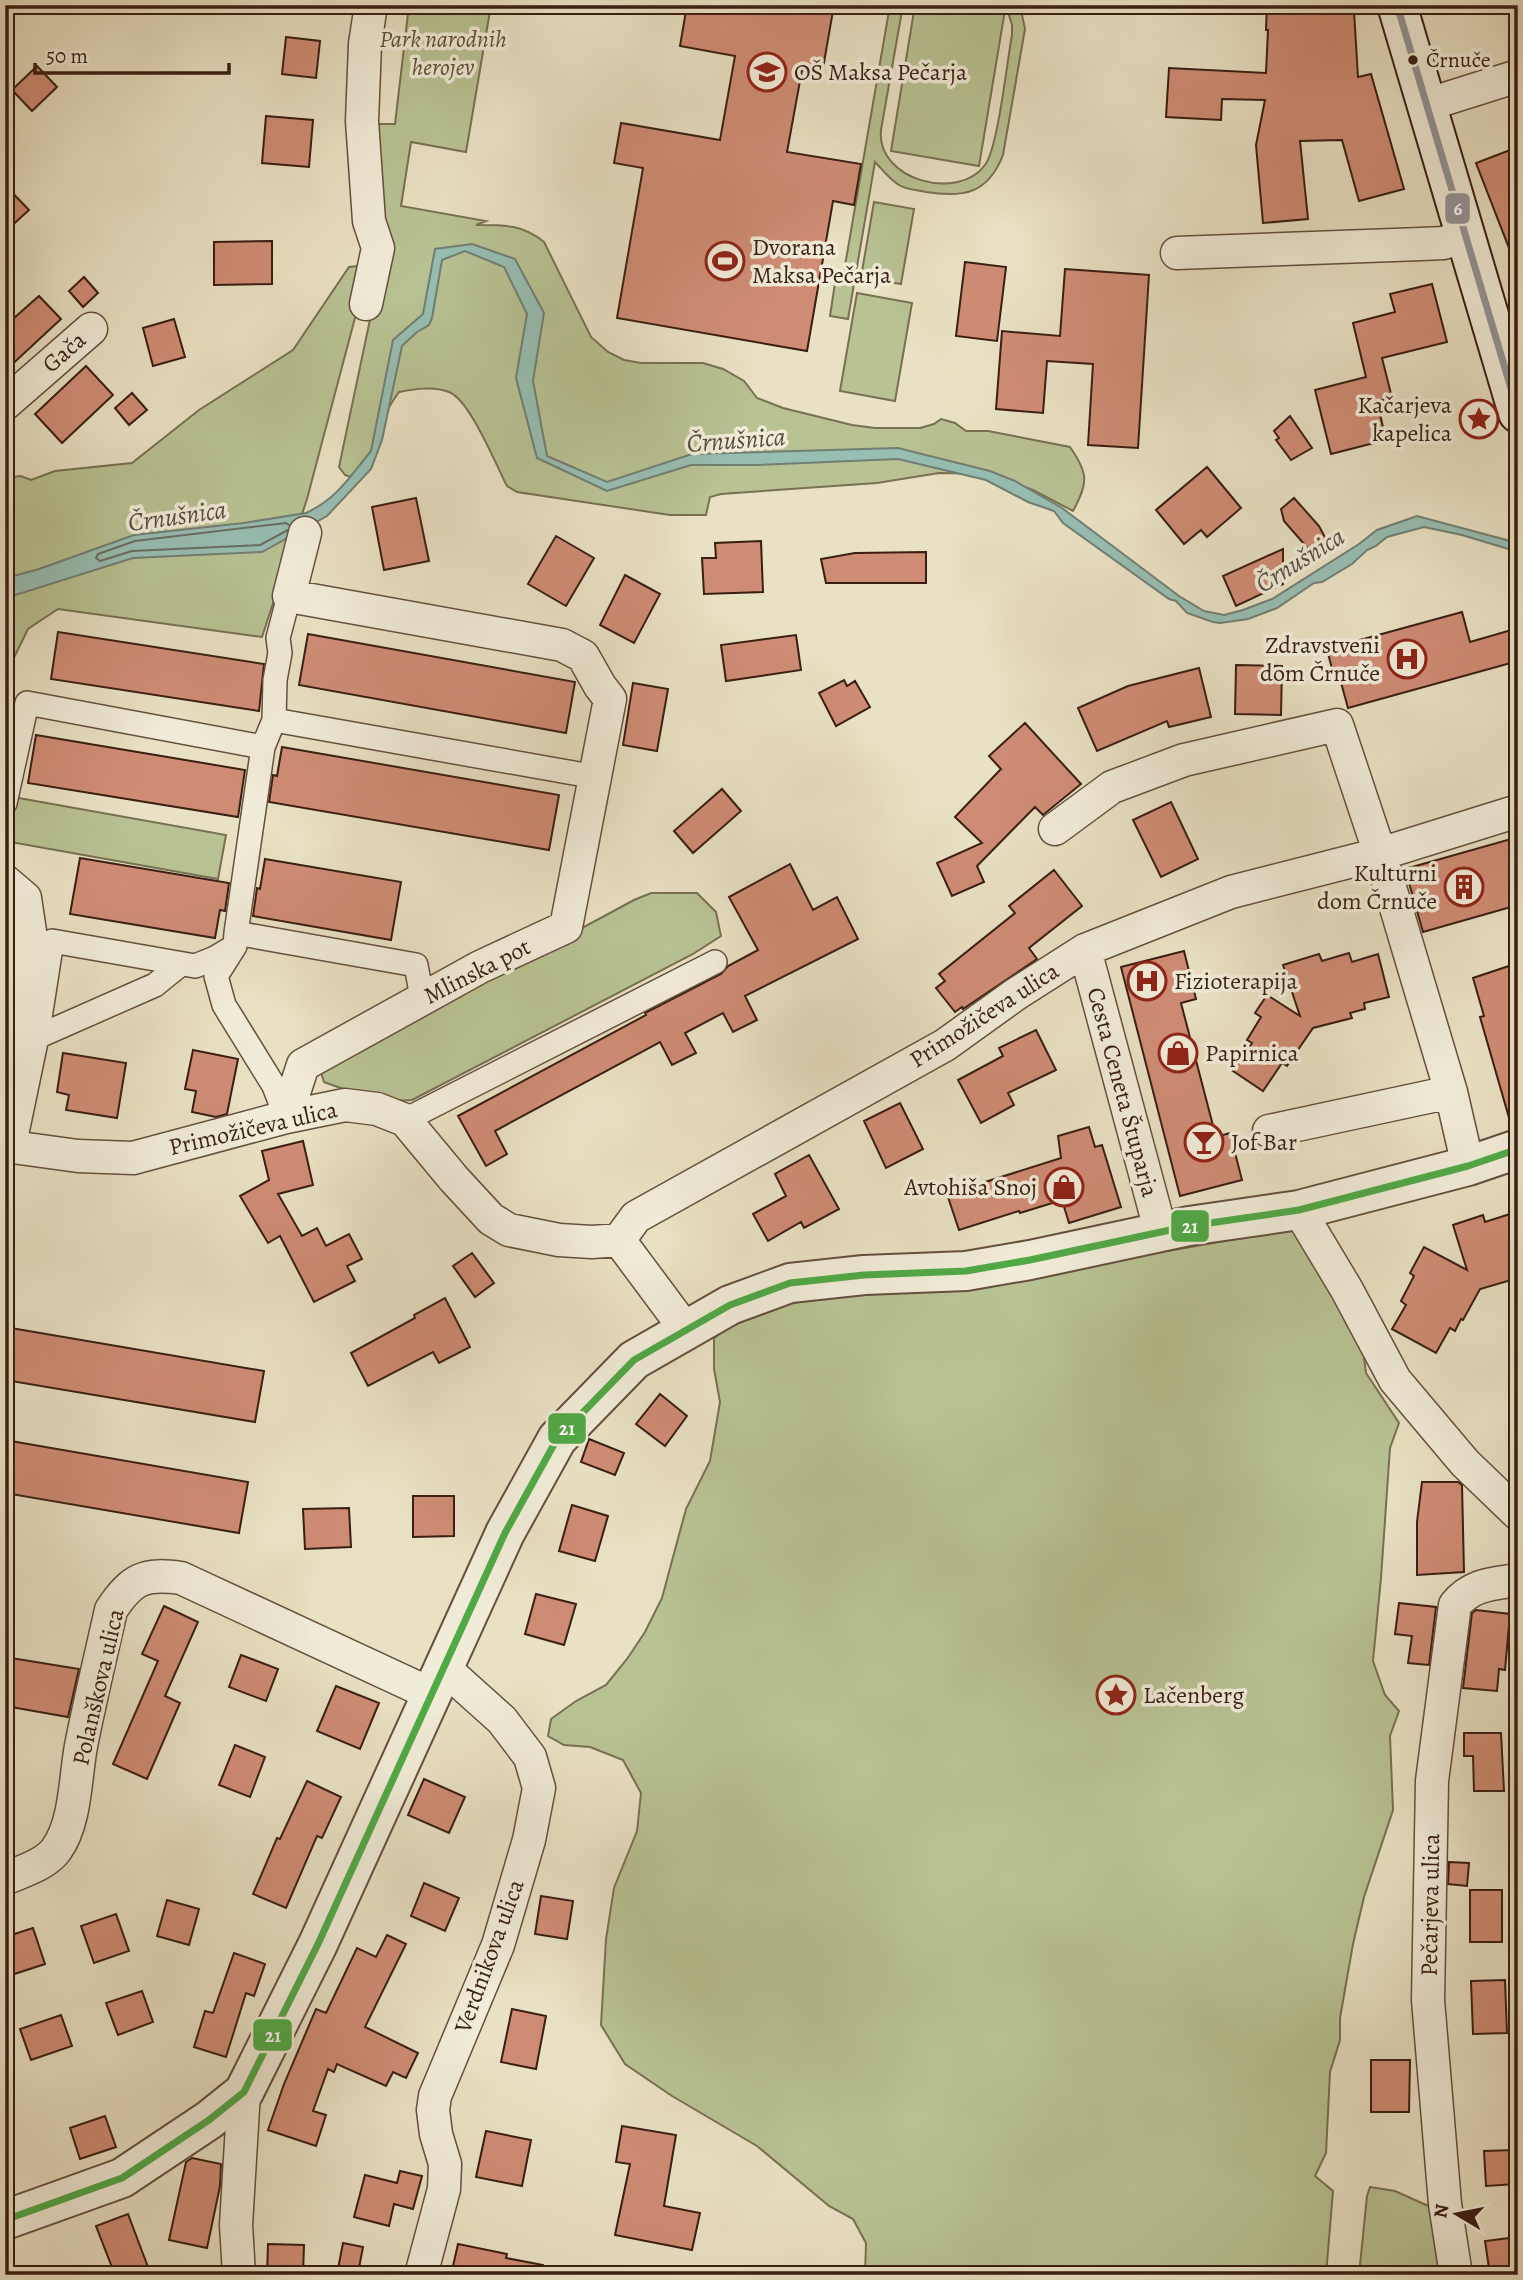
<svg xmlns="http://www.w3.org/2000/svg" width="1523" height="2280" font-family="Alegreya,serif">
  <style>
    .green { fill: #b8c293; stroke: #787052; stroke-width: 2 }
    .water { fill: #97beb3; stroke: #717e73; stroke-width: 2 }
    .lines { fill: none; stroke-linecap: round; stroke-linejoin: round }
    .shore { stroke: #686e62; stroke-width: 2 }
    .building { fill: #cf8c75; stroke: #391e12; stroke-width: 2 }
    .pedestrian-casing { stroke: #654f3e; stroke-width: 26 }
    .minor-casing { stroke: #654f3e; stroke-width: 35 }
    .tertiary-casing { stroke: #654f3e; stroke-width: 42 }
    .secondary-casing { stroke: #391e12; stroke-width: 42 }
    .pedestrian { stroke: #f1ecd8; stroke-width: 23 }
    .minor { stroke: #f1ecd8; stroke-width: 32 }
    .tertiary { stroke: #f1ecd8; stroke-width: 38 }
    .secondary { stroke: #f1ecd8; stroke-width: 38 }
    .bus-1-casing { stroke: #f1ecd8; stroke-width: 12 }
    .bus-2-casing { stroke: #f1ecd8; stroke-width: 12 }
    .bus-1 { stroke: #50a947; stroke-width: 7 }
    .bus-2 { stroke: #939598; stroke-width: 7 }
    .bus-dot { fill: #391e12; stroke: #f1ecd8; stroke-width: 2.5 }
    .labels { text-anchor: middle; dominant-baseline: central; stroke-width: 7; stroke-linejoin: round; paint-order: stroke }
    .bus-label { font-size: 22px; fill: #391e12; stroke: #f1ecd8; text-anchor: start }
    .park-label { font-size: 24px; font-style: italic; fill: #5f4f39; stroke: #f1ecd8 }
    .poi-label { font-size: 24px; fill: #391e12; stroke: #f1ecd8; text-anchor: start }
    .street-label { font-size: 24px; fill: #391e12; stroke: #f1ecd8 }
    .water-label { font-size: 26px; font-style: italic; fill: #554e42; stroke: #f1ecd8 }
    .line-badge { stroke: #f1ecd8; stroke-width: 2.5 }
    .badge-label { font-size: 19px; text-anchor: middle; font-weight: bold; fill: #fff }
  </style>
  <rect width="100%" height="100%" fill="#e9e1c3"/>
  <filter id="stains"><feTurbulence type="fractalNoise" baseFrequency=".00286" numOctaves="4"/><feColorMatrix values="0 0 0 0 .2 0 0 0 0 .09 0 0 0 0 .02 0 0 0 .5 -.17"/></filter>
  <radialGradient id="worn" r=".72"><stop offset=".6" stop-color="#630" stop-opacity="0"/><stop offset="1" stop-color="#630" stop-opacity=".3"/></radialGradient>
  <path class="green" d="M409,5H491L466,152L411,142L401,206L486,221L476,225C503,225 522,224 544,242L591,337L608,352L624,360L641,363H703L723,369L744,381L757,398L783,408L852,425L875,428H920L934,424L941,419L955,423L966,431H988L1070,447C1089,474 1088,483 1073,511L1033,490L988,474L939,473L877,483L721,494L710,497L706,515H670L517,492L507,486C496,465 470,400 449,392C433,386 415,389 399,392C390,404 383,418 377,432C370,448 370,468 356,479L345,475L339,467L384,253L377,124H395Z
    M890,5H903L881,130C876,180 958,202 985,165C998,148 1007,61 1012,35V25L1006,5H1020L1025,29L1003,155C988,194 963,198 926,192C917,190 907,190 899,185C889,179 882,169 875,162L848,319L830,316L835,283H842Z
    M915,5H977L1005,10L979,166L891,151Z
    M874,202L914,209L901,284L861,277Z
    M369,265L307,499L262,637L58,609L28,629L5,676V478L21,476L31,480L55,471L132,463L199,410L293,350L349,267Z
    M857,293L912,303L895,401L840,391Z
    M13,797L226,835L218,879L5,841Z
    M651,893H697L716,912L721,936L693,954L412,1100C382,1103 351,1092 324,1082L320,1069L634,900Z
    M1282,1231H1297L1363,1350L1366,1373L1399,1423L1390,1448L1381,1578L1373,1661L1385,1695L1399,1711L1390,1736L1393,1810L1364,1897L1353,1944L1340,2018V2040L1330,2072L1326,2153L1315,2176L1333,2191L1326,2275H865L866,2243L853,2219L829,2206L757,2146L672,2096L625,2064L601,2025L606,1939L614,1888L637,1831L641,1793L623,1760L590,1747L564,1745L548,1736L551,1719L576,1701L606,1685L627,1659L645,1632L662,1598L686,1509L710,1461L720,1402L714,1369V1338L734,1322L784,1304L847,1296L918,1292L979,1284Z
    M1370,2187L1395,2191L1444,2213L1452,2275H1359L1367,2196Z"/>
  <path class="water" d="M472,244L515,259L544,313L533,381L547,456L607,482L692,454L898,448L990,471L1015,481L1062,508L1179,596L1204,611L1224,615L1243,610L1272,599L1359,544L1377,530L1417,516L1518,543V552L1462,535L1424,527L1387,537L1376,546L1367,550L1352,564L1322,582L1314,583L1277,608L1248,619L1220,623L1213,622L1187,613L1176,601L1169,599L1063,523L1054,511L1028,502L986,480L898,459L758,465H691L607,491L537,458L516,378L527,314L504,267L465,251L442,260L432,318L429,325L417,332L402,346L382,440L371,469L327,516L262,552L133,558L12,596L5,609V581L10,577L39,569L134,535L244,523L306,513C338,498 350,476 371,451L393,340L423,314L435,249Z"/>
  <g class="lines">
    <path class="shore" d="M288,530L260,545L132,551L100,561L96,558L98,554L135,541L286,523L290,526"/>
  </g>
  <path class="building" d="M687,5H834L822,74L802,70L787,152L861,164L854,205L833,201L807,351L617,318L643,168L614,163L621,123L720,140L735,56L680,46Z
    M1267,5L1303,6V13L1354,11L1358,77L1371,74L1404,189L1359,201L1342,140L1300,141L1308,219L1263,223L1256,145L1265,100L1222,99L1221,120L1166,117L1169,68L1266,73L1268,30H1266Z
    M286,37L320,41L316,78L282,74Z
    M37,66L57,87L32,111L12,90Z
    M266,116L313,120L309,167L262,163Z
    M1518,147V266H1516L1476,163Z
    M5,185L29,210L5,232Z
    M272,241V284L214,285V242Z
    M965,262L1006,267L997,341L956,336Z
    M1065,269L1149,275L1138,448L1088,445L1093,364L1047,361L1043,413L996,409L1002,331L1060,336Z
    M84,277L98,293L83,307L69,291Z
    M1432,284L1447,342L1382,358L1392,398L1377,401L1386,440L1331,454L1315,390L1366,377L1353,323L1395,312L1390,294Z
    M39,296L61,319L5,371V326Z
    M174,319L185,357L153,366L143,328Z
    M86,366L113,395L62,443L35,414Z
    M132,393L147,410L129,425L115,408Z
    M1290,416L1312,448L1291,460L1276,440L1279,438L1274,431Z
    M1207,467L1241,508L1207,537L1201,530L1184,544L1156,510Z
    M416,498L429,561L384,570L372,507Z
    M1294,498L1319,526L1328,543L1311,552L1284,521L1281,509Z
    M556,536L594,558L566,606L528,584Z
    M761,541L763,592L704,594L702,558H716L715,543Z
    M1283,549V584L1236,606L1223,576Z
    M926,552V583H826L821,559L855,553Z
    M625,575L660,594L634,643L600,625Z
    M1462,612L1470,642L1518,628V661L1348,708L1340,679L1335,681L1327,649Z
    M58,632L264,664L259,711L51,679Z
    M308,634L575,682L566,733L299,685Z
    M796,635L801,670L726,681L721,645Z
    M1236,665L1282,666L1281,715L1235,714Z
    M1199,668L1211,717L1169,727L1167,721L1097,751L1078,708L1128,686Z
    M844,680L847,686L855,681L870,707L836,726L819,693Z
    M633,683L668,689L657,751L623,745Z
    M1025,723L1081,784L1043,815L1035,807L977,866L984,882L952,896L937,863L982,843L955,817L1001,769L989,756Z
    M36,735L245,770L238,817L28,783Z
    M282,747L559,795L549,850L269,802L273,775L277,776Z
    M722,789L741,811L693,853L674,831Z
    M1171,802L1198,859L1161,877L1133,820Z
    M1518,837V905L1423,932L1405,869Z
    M80,858L229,883L225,911L220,910L215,938L70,914Z
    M265,859L401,882L391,940L253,916L257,888L260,889Z
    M790,864L813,910L837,897L858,939L745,996L757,1020L733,1032L723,1013L685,1033L696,1053L672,1065L660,1042L495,1131L507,1154L486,1166L458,1116L646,1015L645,1013L721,974L728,966L758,950L729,897Z
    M1054,870L1082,906L1029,948L1037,959L963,1009L962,1007L955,1012L936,988L945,981L939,974L1015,913L1009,906Z
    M1184,951L1196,999L1181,1003L1216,1137L1230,1133L1242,1180L1180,1196L1121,967Z
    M1349,953L1352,962L1378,954L1389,997L1364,1003L1365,1009L1350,1013L1352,1018L1313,1028L1287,1066L1282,1063L1263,1091L1233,1071L1252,1043L1247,1040L1261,1017L1255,1013L1267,995L1300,1016L1283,965L1319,954L1322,961Z
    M1518,963V1127L1512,1128L1480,1017L1484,1016L1473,978Z
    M1036,1030L1056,1070L1008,1093L1014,1105L981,1123L958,1080L1003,1056L999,1048Z
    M193,1050L238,1059L227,1114L216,1117L192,1112L196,1091L185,1089Z
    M63,1053L126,1063L117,1118L66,1110L69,1095L57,1092Z
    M900,1103L923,1149L886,1168L864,1121Z
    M1089,1127L1095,1147L1102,1145L1121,1207L1069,1223L1062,1200L1020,1213L1019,1211L959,1230L947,1194L1061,1158L1058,1136Z
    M303,1141L313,1185L278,1194L302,1236L317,1228L326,1246L349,1234L362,1259L347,1266L355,1281L314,1302L280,1236L268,1243L240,1196L269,1180L262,1151Z
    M809,1155L839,1209L804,1228L801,1222L768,1241L753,1214L786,1196L775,1174Z
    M1513,1213L1518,1226V1278L1480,1289L1463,1320L1461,1319L1455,1331L1450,1328L1436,1353L1392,1329L1406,1305L1401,1301L1414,1276L1410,1273L1424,1247L1467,1270L1453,1225L1483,1215L1485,1222Z
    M472,1253L494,1283L475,1297L453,1266Z
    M445,1298L470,1347L439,1363L433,1352L368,1386L351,1353L415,1318L414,1315Z
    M5,1327L264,1371L255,1422L5,1380Z
    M660,1394L687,1416L665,1446L636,1424Z
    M589,1439L624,1453L615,1475L581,1462Z
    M5,1440L248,1482L239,1533L5,1493Z
    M1422,1482H1458L1462,1485L1464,1572L1417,1575V1522Z
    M413,1496H454V1536L413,1537Z
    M572,1505L608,1516L595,1561L559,1551Z
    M349,1508L351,1547L305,1549L303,1509Z
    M536,1594L576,1604L564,1645L525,1634Z
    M1399,1603L1436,1607L1429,1665L1408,1663L1412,1636L1395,1634Z
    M164,1606L198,1622L165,1696L180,1703L147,1779L113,1764L158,1661L142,1654Z
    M1476,1610L1510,1614L1505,1670L1499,1669L1497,1691L1463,1688L1472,1613Z
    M241,1655L278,1669L266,1701L229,1687Z
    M5,1657L79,1669L68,1717L5,1706Z
    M336,1686L379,1703L360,1749L317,1731Z
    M1464,1733H1501L1504,1791H1474L1473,1756H1464Z
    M235,1745L265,1757L250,1797L219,1785Z
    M424,1779L465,1797L449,1833L408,1815Z
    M307,1781L341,1797L322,1838L317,1836L286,1908L253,1894L277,1838L280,1839Z
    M1449,1862L1469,1863L1467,1886L1448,1884Z
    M424,1883L459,1898L445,1931L411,1916Z
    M1470,1890H1502V1942H1470Z
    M541,1896L573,1901L567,1939L535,1934Z
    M167,1900L199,1909L189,1945L157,1936Z
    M116,1914L129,1951L94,1963L81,1926Z
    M33,1928L45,1964L5,1977V1937Z
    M387,1935L406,1944L365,2027L418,2053L406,2078L393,2072L386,2086L337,2064L334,2072L328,2069L313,2111L326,2115L316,2146L268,2130L284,2084L316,2009L326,2013L357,1948L376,1957Z
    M234,1953L265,1964L254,1996L246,1993L226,2057L194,2047L205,2011L213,2013Z
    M1505,1980L1507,2033L1473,2034L1471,1981Z
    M142,1991L153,2022L118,2035L106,2003Z
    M512,2009L546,2016L536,2069L501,2062Z
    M61,2015L72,2046L31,2060L20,2029Z
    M1371,2060H1410L1409,2112H1371Z
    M105,2116L116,2147L80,2159L70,2128Z
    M622,2126L676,2135L664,2206L700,2213L692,2250L615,2235L630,2164L616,2162Z
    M486,2131L531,2140L522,2186L476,2177Z
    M1514,2150L1516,2184L1486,2186L1484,2151Z
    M192,2158L221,2164L220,2186L207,2248L169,2240L186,2162Z
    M400,2171L422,2176L413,2209L394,2204L389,2226L354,2217L365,2175L397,2183Z
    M128,2214L151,2275H115L96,2226Z
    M1518,2237V2275H1490L1485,2241Z
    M343,2243L363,2247L358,2273L338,2269Z
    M268,2244L304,2245L303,2275H267Z
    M458,2244L507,2254L506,2258L543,2265L542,2275H451Z"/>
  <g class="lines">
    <defs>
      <path id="pedestrian" d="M274,720L596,777
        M5,803L27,703L263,747
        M236,933L263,747L274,720L275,680L280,653L278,638L289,596
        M37,1037L52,941L195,966L215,958L232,948
        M286,1117L274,1086L224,1005L216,976L235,946L236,933L416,965L422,998
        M405,1120L715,962
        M14,1147L37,1037L155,985L181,964"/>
      <path id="minor" d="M1426,105L1518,76
        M1177,253L1421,244L1443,243L1465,237
        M366,304L378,248L369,221L362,121L365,44L371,5
        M5,404L91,329
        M1055,829L1112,787L1184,760L1337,725L1380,854L1451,1092L1468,1166
        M5,881L25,898L31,938L15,1030L5,1073
        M1085,950L1161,1233
        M286,1117L303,1065L480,967L566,927L610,699L600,686L583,656L562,645L289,596L305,533
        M1269,1131L1451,1092
        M5,1146L78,1156L133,1158L286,1117L345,1105L377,1109L405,1120L454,1179L491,1219L509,1230L559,1240L592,1242L619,1240L686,1330
        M1299,1210L1347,1290L1395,1380L1465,1463L1518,1514
        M619,1240L636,1217L945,1045L1016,994L1085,950L1231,892L1380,854L1518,811
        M5,1879C22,1871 45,1865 56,1850C76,1823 75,1778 81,1746C90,1700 101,1655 111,1610C132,1578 145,1573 181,1578L431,1694
        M239,2275L236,2225L244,2092
        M421,2275L444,2189L445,2164L436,2134L433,2110L435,2096L498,1945L529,1840L539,1788L530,1757L502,1720L444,1668
        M1456,2275L1445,2204L1428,2000L1432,1781L1455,1605C1472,1584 1492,1584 1518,1580"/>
      <path id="tertiary" d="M5,2220L122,2178L209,2120L244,2092L318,1944L505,1533L557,1439L634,1360L730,1305L790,1283L864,1275L966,1271L1030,1260L1189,1226L1299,1210L1468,1166L1518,1149"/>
      <path id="secondary" d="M1397,5L1518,413"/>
    </defs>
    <use href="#pedestrian" class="pedestrian-casing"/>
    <use href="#minor" class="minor-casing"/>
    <use href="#tertiary" class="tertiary-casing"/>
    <use href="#secondary" class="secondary-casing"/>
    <use href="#pedestrian" class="pedestrian"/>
    <use href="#minor" class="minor"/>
    <use href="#tertiary" class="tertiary"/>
    <use href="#secondary" class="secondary"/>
    <defs>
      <path id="bus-1" d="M5,2220L122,2178L209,2120L244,2092L318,1944L505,1533L557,1439L634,1360L730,1305L790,1283L864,1275L966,1271L1030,1260L1189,1226L1299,1210L1468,1166L1518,1149"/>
      <path id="bus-2" d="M1397,5L1518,412"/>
    </defs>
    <use href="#bus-1" class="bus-1-casing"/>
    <use href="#bus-2" class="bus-2-casing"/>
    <use href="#bus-1" class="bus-1"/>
    <use href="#bus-2" class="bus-2"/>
  </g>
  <defs>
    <symbol id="school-ring" viewBox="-11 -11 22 22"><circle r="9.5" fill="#f1ecd8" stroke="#8f2418" stroke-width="1.5"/><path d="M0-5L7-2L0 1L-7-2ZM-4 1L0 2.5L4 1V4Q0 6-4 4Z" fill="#8f2418"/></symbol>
    <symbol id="stadium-ring" viewBox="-11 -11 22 22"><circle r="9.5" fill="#f1ecd8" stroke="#8f2418" stroke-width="1.5"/><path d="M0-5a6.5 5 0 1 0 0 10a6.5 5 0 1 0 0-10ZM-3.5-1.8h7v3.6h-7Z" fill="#8f2418"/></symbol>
    <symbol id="sight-ring" viewBox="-11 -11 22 22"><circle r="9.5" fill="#f1ecd8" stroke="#8f2418" stroke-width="1.5"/><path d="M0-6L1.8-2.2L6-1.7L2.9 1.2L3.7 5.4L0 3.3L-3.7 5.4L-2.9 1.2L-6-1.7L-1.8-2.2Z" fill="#8f2418"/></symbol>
    <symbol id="hospital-ring" viewBox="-11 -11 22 22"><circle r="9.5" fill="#f1ecd8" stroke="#8f2418" stroke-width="1.5"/><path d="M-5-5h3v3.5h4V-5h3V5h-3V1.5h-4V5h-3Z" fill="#8f2418"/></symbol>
    <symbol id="building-ring" viewBox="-11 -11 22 22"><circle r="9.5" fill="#f1ecd8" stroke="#8f2418" stroke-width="1.5"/><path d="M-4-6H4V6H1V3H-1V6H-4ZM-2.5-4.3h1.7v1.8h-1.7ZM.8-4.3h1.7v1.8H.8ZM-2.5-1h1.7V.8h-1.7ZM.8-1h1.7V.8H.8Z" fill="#8f2418"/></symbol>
    <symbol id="shop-ring" viewBox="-11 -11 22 22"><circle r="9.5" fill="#f1ecd8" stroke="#8f2418" stroke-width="1.5"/><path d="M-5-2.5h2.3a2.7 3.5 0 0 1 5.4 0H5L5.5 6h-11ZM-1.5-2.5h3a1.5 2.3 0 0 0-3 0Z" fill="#8f2418"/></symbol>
    <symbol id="bar-ring" viewBox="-11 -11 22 22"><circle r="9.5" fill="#f1ecd8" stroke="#8f2418" stroke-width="1.5"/><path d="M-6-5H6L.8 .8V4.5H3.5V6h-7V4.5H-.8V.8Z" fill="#8f2418"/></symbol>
  </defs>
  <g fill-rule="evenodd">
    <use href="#school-ring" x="745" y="50" width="44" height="44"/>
    <use href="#stadium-ring" x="703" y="239" width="44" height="44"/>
    <use href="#sight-ring" x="1457" y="397" width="44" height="44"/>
    <use href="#hospital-ring" x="1385" y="637" width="44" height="44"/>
    <use href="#building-ring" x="1442" y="865" width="44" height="44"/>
    <use href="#hospital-ring" x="1125" y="959" width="44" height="44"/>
    <use href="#shop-ring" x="1156" y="1031" width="44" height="44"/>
    <use href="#bar-ring" x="1182" y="1120" width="44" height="44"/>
    <use href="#shop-ring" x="1042" y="1165" width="44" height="44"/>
    <use href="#sight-ring" x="1094" y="1673" width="44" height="44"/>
  </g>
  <circle class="bus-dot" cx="1413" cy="60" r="6"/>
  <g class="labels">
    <g class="bus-label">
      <text x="1426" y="60">Črnuče</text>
    </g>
    <g class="park-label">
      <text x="443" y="39">Park narodnih<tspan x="443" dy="28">herojev</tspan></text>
    </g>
    <g class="poi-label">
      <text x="794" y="72">OŠ Maksa Pečarja</text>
      <text x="752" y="247">Dvorana<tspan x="752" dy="28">Maksa Pečarja</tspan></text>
      <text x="1452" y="405" text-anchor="end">Kačarjeva<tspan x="1452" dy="28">kapelica</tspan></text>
      <text x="1380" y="645" text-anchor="end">Zdravstveni<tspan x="1380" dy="28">dom Črnuče</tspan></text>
      <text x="1437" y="873" text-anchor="end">Kulturni<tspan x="1437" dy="28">dom Črnuče</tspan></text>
      <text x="1174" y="981">Fizioterapija</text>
      <text x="1205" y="1053">Papirnica</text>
      <text x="1231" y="1142">Jof Bar</text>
      <text x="1037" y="1187" text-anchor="end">Avtohiša Snoj</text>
      <text x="1143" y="1695">Lačenberg</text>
    </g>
    <g class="street-label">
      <text transform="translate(64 352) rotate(-41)">Gača</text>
      <text transform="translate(477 971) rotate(-27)">Mlinska pot</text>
      <text transform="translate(984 1015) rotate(-33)">Primožičeva ulica</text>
      <text transform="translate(1123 1092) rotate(75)">Cesta Ceneta Štuparja</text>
      <text transform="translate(253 1128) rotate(-13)">Primožičeva ulica</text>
      <text transform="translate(98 1687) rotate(-77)">Polanškova ulica</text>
      <text transform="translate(1430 1905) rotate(-89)">Pečarjeva ulica</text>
      <text transform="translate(489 1956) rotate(-70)">Verdnikova ulica</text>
    </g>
    <g class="water-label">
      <text transform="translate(736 440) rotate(-4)">Črnušnica</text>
      <text transform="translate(177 516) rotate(-8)">Črnušnica</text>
      <text transform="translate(1300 560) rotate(-32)">Črnušnica</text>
    </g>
  </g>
  <g class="line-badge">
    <rect x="1444" y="192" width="27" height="33" rx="7" fill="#939598"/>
    <rect x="1170" y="1209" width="40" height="34" rx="7" fill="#50a947"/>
    <rect x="547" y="1412" width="40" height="33" rx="7" fill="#50a947"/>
    <rect x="252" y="2018" width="41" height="34" rx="7" fill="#50a947"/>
  </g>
  <g class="badge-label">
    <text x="1458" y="215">6</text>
    <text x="1190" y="1233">21</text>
    <text x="567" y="1435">21</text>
    <text x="273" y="2042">21</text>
  </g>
  <rect width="1523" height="2280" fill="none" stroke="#e9e1c3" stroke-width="28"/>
  <rect x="7" y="7" width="1509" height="2266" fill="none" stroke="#391e12" stroke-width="3.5"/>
  <rect x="14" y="14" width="1495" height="2252" fill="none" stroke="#391e12" stroke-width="2"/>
  <g transform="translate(1457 2214) rotate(280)" stroke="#f1ecd8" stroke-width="5" paint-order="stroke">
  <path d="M0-5L12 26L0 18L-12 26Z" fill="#391e12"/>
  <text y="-10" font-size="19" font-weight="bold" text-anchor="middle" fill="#391e12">N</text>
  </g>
  <path d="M35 63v10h194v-10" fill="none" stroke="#391e12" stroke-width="3.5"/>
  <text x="46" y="63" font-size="21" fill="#391e12" stroke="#f1ecd8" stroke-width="5" paint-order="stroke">50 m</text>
  <rect width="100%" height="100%" filter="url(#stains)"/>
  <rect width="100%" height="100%" fill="url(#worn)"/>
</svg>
